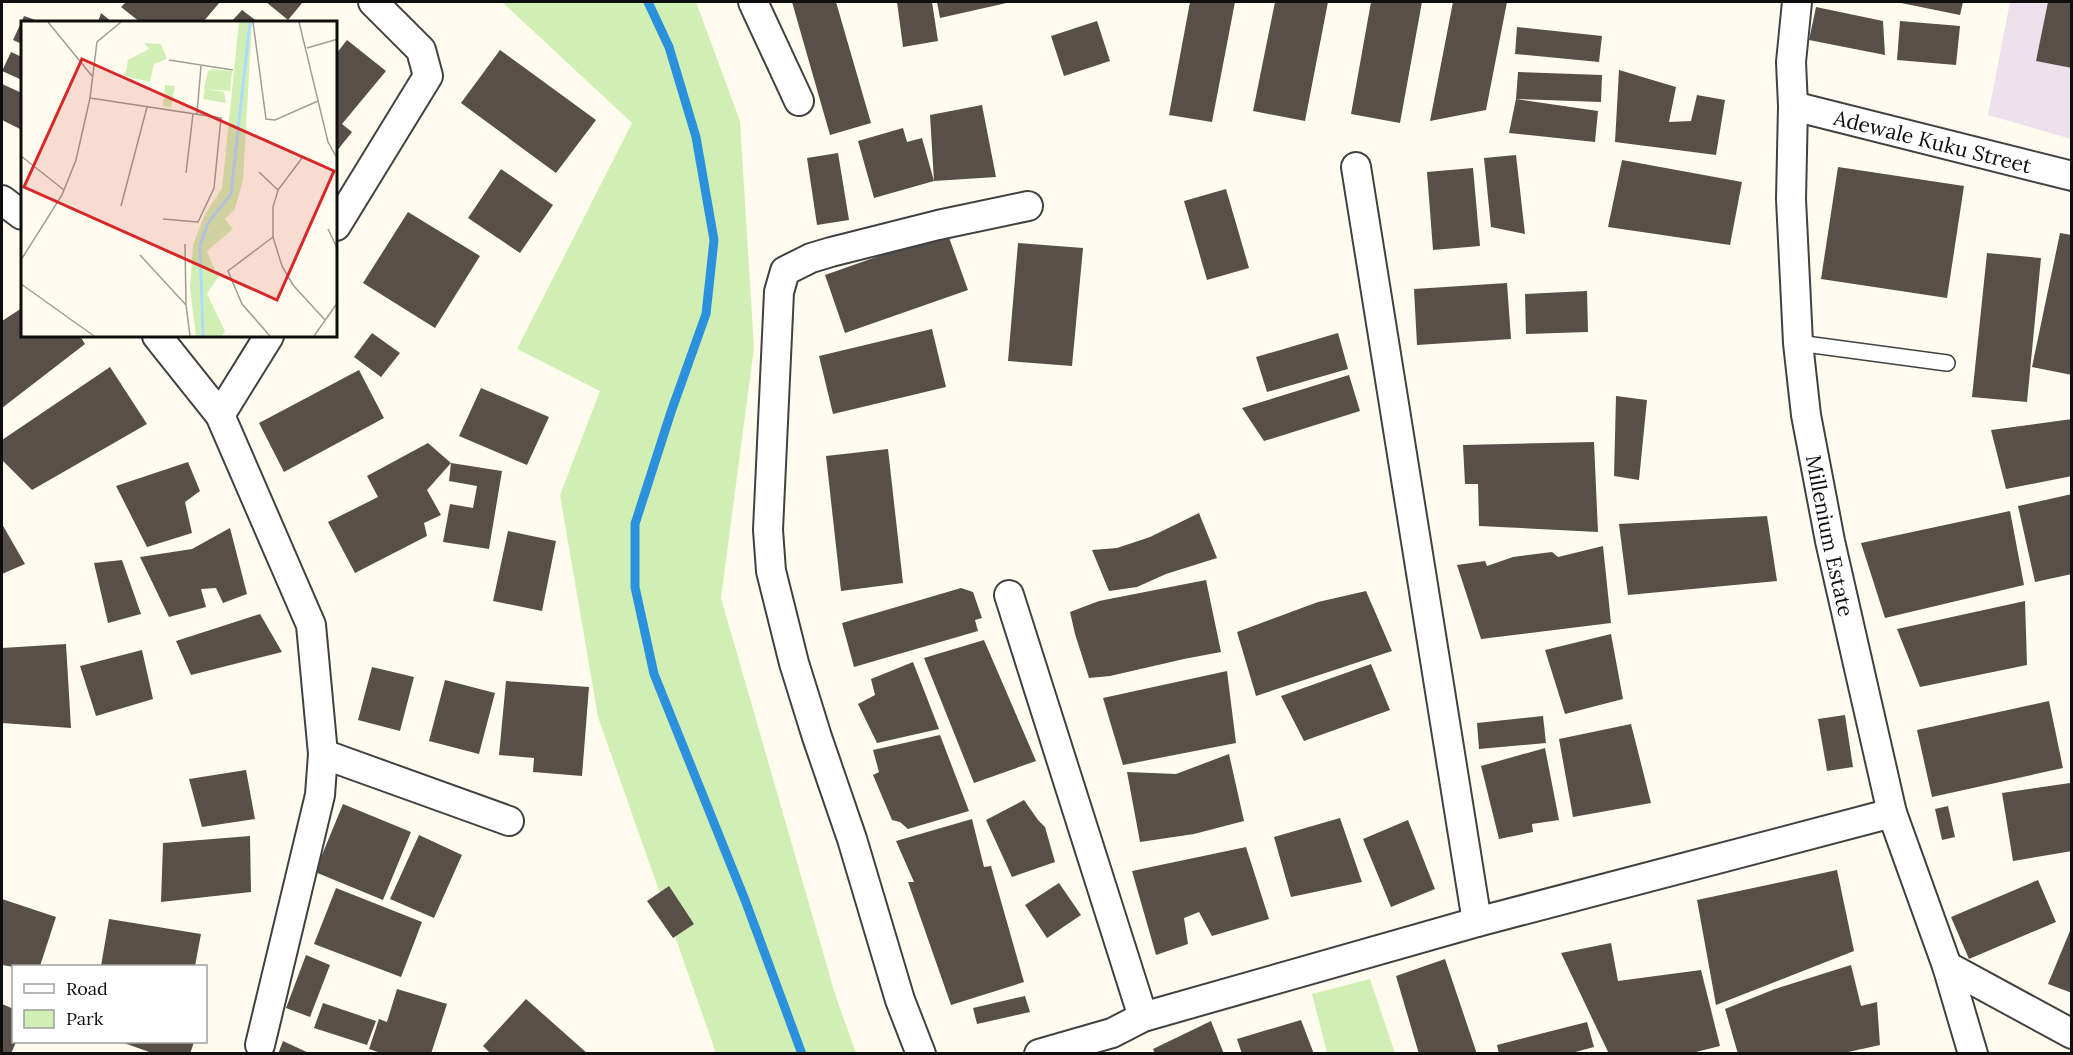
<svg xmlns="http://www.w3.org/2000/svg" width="2073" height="1055" font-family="Lora,serif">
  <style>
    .industrial { fill: #ede1ee }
    .green { fill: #d1efb4 }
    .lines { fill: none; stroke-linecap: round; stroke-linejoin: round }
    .stream { stroke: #2c91dc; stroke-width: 9 }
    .building { fill: #584f49 }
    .service-casing { stroke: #414141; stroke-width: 18 }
    .minor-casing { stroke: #414141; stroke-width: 32 }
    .service { stroke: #fff; stroke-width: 15 }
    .minor { stroke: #fff; stroke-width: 28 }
    .labels { text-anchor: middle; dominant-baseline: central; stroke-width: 6; stroke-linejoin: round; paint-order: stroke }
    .street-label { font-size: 21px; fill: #0e0e0e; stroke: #fff }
    .inset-river { fill: none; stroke: #adddfd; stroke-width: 3 }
    .inset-road { fill: none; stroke: #9f9d95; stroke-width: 1.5 }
    .view { fill: #d62828; fill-opacity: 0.15; stroke: #d62828; stroke-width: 3 }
    .inset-edge { fill: none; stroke: #0e0e0e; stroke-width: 3 }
  </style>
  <rect width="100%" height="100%" fill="#fffcef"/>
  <path class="industrial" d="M2010,2H2071V139L1988,115Z"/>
  <path class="green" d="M502,2H696L740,121L754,348L721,598L835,994L856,1053H716L598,717L560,495L600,391L517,349L632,123Z
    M1370,979L1395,1053H1327L1312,994Z"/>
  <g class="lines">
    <path class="stream" d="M648,2L669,47L696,137L714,240L706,314L671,412L635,524V587L654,674L745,900L802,1054"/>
  </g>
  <path class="building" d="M126,2H220L203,22H140L121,7Z
    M266,2H303L288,20Z
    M792,2H836L871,123L830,135Z
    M897,2H932L938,41L903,47Z
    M937,2H1011L940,18Z
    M1190,2H1235L1212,122L1169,115Z
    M1275,2H1328L1305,121L1253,111Z
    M1371,2H1422L1400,123L1351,114Z
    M1453,2H1507L1486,110L1430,121Z
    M2048,2H2072V68L2036,61Z
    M1901,3V2H1963L1960,15Z
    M1816,7L1883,21L1885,55L1809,40Z
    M242,10L258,22H231Z
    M101,13L112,22H98Z
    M24,16L41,22H22V44L13,40Z
    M1097,21L1110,61L1064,76L1051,36Z
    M1900,21L1960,26L1956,65L1897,60Z
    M1517,27L1602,36L1599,62L1515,54Z
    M347,40L386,71L342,124L352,132L336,152V54Z
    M500,50L596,120L556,173L461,103Z
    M11,52L22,57V80L2,71Z
    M1619,70L1676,87L1669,122L1691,121L1697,95L1725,100L1716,155L1615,142Z
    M1518,72L1602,75L1601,102L1516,99Z
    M2,84L22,93V130L2,120Z
    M1516,99L1598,111L1595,142L1509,133Z
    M982,105L996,177L934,181L930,115Z
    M903,128L907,142L922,138L934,181L874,198L858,141Z
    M838,153L849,220L817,225L807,158Z
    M1516,155L1525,234L1491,227L1484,158Z
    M1622,160L1742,182L1730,245L1608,227Z
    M1838,167L1964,186L1947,298L1821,279Z
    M1473,168L1480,246L1433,250L1427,172Z
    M501,169L553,205L520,253L468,218Z
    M1226,189L1249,268L1207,280L1184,201Z
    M408,212L480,256L435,328L363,283Z
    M947,232L968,290L845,333L825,275Z
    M2060,233L2072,235V375L2032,367Z
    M1018,243L1083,248L1072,366L1008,361Z
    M1987,253L2041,258L2027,402L1972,397Z
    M1507,283L1511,339L1417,345L1414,289Z
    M1587,291L1588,332L1526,334L1525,294Z
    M22,308V336H80L85,344L2,408V321Z
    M932,329L946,387L833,414L819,356Z
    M372,333L400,353L381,377L354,357Z
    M1338,333L1348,369L1267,392L1256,357Z
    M110,367L147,424L32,490L2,460V440Z
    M359,370L384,418L284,472L259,423Z
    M1349,375L1360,411L1264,441L1242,408Z
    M481,388L549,417L527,465L459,436Z
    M1616,396L1647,400L1639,480L1614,476Z
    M2072,419V476L2006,489L1991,430Z
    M1594,442L1598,532L1479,526L1478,484H1465L1463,445Z
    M428,443L451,463L427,490L441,515L424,523L427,536L355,573L328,522L378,497L367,476Z
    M888,449L903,583L841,591L826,456Z
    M188,462L200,491L185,502L192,533L147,547L116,486Z
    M451,463L502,471L489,549L443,542L450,504L473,508L477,486L449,481Z
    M2072,494V574L2035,582L2018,506Z
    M2010,511L2024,585L1885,618L1861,543Z
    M1199,513L1217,558L1166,574L1137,587L1109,591L1092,550L1117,548L1150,537Z
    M1767,516L1777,581L1628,595L1619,524Z
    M2,524L25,564L2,574Z
    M230,528L247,594L223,603L216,588L201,589L206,607L169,617L140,557L192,549Z
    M508,531L556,541L542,611L493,601Z
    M1603,546L1611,623L1481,639L1457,565L1485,561L1487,566L1513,557L1552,552L1558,557Z
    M122,560L141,614L108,623L94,563Z
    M1206,580L1221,652L1184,659L1110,676L1089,678L1075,634L1070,612L1099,601Z
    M961,588L973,592L982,618L975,620L978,631L854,667L842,623Z
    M1366,591L1392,651L1256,696L1237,632L1318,602Z
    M2025,601L2027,665L1920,687L1897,629Z
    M260,614L282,652L191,675L176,641Z
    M1611,634L1623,699L1565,714L1545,650Z
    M984,640L1036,761L974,783L924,658Z
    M66,644L71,728L2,723V648Z
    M142,650L153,699L96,716L80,666Z
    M913,662L939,729L877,743L858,704L875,695L871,679Z
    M1371,664L1390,710L1304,741L1281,696Z
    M372,667L414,677L400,731L358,720Z
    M1227,671L1236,743L1123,765L1103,698Z
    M445,680L495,693L479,754L429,741Z
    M506,681L589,687L582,776L533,772L534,758L499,755Z
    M2049,701L2063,768L1932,797L1917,730Z
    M1845,715L1853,767L1827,771L1818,719Z
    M1543,716L1546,743L1479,749L1477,723Z
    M1631,724L1651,803L1573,817L1559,739Z
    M940,735L969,811L908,829L900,822L892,820L873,775L879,772L873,750Z
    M1545,748L1559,820L1532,824L1533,832L1499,839L1481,766Z
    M1229,754L1244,821L1194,834L1140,842L1127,772L1176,774Z
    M246,770L255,819L202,827L189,779Z
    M2070,783L2072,795V851L2013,861L2002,793Z
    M1024,800L1038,820L1045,827L1055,862L1012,877L986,820Z
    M343,804L411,832L383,900L315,872Z
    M1948,806L1955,837L1942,840L1935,809Z
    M1340,818L1362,882L1291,897L1274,837Z
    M972,819L984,867L991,866L1024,982L951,1005L908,882H914L896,841Z
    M1408,820L1435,889L1391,907L1363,839Z
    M419,835L462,855L434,918L390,899Z
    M250,836L251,892L161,902L163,843Z
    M1246,847L1269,919L1212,936L1199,912L1184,918L1188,944L1156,955L1132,871Z
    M1837,870L1854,951L1716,1005L1697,900Z
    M2038,880L2056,922L1969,959L1951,917Z
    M1059,883L1081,915L1047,938L1025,905Z
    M669,886L694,924L673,938L647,901Z
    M336,888L422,922L401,977L314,944Z
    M2,899L56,917L40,966L14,967L2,965Z
    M109,919L201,934L195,966H101Z
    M2072,926V993L2048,984Z
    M1611,943L1618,981L1701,970L1720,1046L1688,1054H1609L1561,953Z
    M306,955L330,965L310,1017L286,1008Z
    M1445,959L1477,1054H1419L1396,976Z
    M1851,965L1861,1006L1877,1002L1880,1045L1839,1054H1738L1725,1009L1775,989Z
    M397,989L447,1004L431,1054H384L369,1049L379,1019L387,1022Z
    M1025,996L1030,1012L977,1024L973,1008Z
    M526,999L588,1054H491L483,1046Z
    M323,1003L376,1021L367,1045L314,1028Z
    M2,1004L14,1009V1042H16L11,1054H2Z
    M1301,1020L1314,1054H1242L1237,1039Z
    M1211,1021L1224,1054H1155L1153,1049Z
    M1587,1022L1594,1047L1568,1054H1499L1497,1045Z
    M283,1041L311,1054H278Z
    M121,1042H194L190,1054H155Z"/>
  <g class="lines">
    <defs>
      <path id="service" d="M1798,343L1947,363"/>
      <g id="minor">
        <path d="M753,2L799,101"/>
        <path id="s1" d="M1797,2L1791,62L1793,106L1791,199L1798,343L1806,415L1830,541L1892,813L1947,966L1973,1054"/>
        <path id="s2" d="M1793,106L2072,176"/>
        <path d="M1356,167L1477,922"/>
        <path d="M2,200L22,215"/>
        <path d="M336,226L428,76L421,50L373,2"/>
        <path d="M157,336L220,415L311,625L323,754L320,795L260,1045"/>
        <path d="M220,415L269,336"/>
        <path d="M1009,595L1143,1017"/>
        <path d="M323,754L509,821"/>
        <path d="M1947,966L2072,1034"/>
        <path d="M921,1054L900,1000L852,839L817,737L794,663L771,571L768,530L779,292L785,271L811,258L831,252L938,225L1028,206"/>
        <path d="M1039,1054L1112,1033L1143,1017L1477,922L1892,813"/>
      </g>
    </defs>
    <use href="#service" class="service-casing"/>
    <use href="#minor" class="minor-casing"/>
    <use href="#service" class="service"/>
    <use href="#minor" class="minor"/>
  </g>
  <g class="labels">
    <g class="street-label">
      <text stroke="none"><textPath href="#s2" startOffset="144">Adewale Kuku Street</textPath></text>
      <text stroke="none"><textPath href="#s1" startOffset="537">Millenium Estate</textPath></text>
    </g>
  </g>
  <g transform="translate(21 21)">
    <rect width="316" height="316" fill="#fffcef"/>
    <path d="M218,1H231L222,159L214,188L204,198L212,208L186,230L197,256L186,273L204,310L201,315H175L169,267L172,224L183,195L201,167ZM123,22L140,23L146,38L133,43L129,61L104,55L107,39L128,28ZM192,48L211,50L209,70L183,68L187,50ZM144,64L154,65L150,86L142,85ZM184,68L203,71L205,82L182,78Z" fill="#d1efb4"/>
    <path class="inset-river" d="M182,315L179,224L187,202L210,173L229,1"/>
    <path class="inset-road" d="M27,1L71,55M232,1L245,98L254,99L297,80M278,1L307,121L317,139M286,27L317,18M148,39L212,49M69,77L200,97L193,167L177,201L142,198M176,93L180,45M0,135L43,169M281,137L257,169L252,186V216L261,245L272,264L304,299M238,151L257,169M165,152L172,93M100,185L126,86M307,208L317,229M164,223L165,284M119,234L165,284L169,315M0,239L41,174L55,139L69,77L76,21L100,1M0,263L73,315M249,315L221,283L207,250L252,216M293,315L317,281"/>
    <path class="view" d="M61,38L313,150L256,279L3,166Z"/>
    <rect width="316" height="316" class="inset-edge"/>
  </g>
  <rect width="2073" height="1055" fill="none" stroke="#0e0e0e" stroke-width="6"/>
  <rect x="12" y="965" width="195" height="78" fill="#ffffff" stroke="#9f9f9f" stroke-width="1.5"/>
  <rect x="24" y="984" width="30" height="9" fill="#ffffff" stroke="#9f9f9f" stroke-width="1.5"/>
  <text x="66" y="995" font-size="18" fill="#0e0e0e">Road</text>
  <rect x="24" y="1010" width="30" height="18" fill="#d1efb4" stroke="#9f9f9f" stroke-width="1.5"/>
  <text x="66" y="1025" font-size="18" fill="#0e0e0e">Park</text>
</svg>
